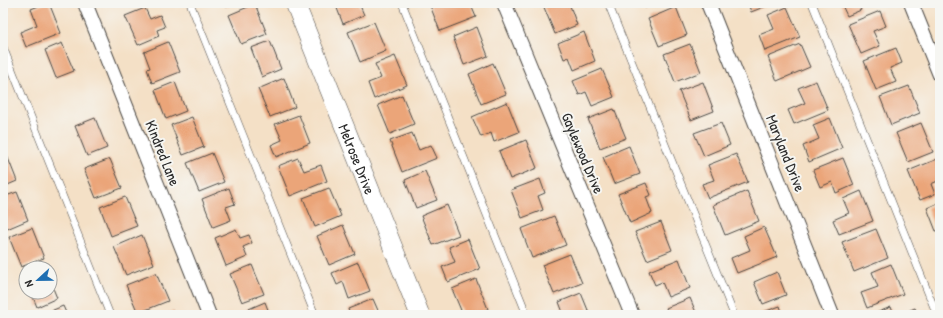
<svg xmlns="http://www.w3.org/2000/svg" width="943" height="318" font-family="'Patrick Hand',sans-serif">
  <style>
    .building { fill: #eba579 }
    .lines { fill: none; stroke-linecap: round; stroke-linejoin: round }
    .lane-casing { stroke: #494642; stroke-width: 8 }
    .street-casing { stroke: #494642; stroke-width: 16 }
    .secondary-casing { stroke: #494642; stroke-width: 20 }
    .lane { stroke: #fff; stroke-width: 7 }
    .street { stroke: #fff; stroke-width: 14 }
    .secondary { stroke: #fff; stroke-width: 19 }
    .labels { text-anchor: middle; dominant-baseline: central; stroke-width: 4; stroke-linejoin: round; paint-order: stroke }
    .street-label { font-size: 15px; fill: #2b2b2b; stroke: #f6f6f2 }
  </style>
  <rect width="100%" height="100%" fill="#f6f6f2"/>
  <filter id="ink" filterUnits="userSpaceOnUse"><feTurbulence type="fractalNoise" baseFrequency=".025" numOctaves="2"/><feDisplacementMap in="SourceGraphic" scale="8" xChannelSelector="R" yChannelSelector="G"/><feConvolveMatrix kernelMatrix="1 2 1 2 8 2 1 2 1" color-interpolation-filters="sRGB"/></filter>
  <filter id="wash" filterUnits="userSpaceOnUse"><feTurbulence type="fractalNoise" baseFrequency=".012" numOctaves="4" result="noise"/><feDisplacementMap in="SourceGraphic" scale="16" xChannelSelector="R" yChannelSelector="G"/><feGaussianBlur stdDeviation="0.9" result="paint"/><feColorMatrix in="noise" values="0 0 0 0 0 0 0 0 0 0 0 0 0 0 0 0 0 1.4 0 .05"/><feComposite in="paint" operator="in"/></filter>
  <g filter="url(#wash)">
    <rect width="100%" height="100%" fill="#f4e0c6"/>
    <g id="blocks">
      <path class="building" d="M46,3H49L61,33L26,47L20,32L37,25L31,9Z
        M224,3H236L226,7Z
        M335,3H359L364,15L343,24Z
        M429,3H470L476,17L440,31Z
        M547,3H569L577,25L555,34L543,5Z
        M643,3H658L645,8Z
        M748,3H774L751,12Z
        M841,3H858L861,10L847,16Z
        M255,4L267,34L241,44L229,15Z
        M676,7L687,35L659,46L648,19Z
        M787,7L800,37L765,51L759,35L774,29L768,15Z
        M145,8L150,19L160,15L165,27L157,30L159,36L138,45L125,16Z
        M880,11L886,26L873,31L880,46L861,54L848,24Z
        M374,22L386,51L360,62L348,32Z
        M477,27L488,56L464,65L453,37Z
        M584,32L595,61L574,70L569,57L564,59L558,43Z
        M270,41L281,69L262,77L251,48Z
        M168,42L180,72L152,83L147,69L150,68L144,52Z
        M62,43L74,71L56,78L45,50Z
        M690,44L701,72L675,82L664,54Z
        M800,44L810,67L777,81L768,57Z
        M896,48L902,63L890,68L896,82L876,90L864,61Z
        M395,56L407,85L374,99L368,83L381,78L375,64Z
        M493,63L506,94L481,104L469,74Z
        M602,69L614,97L592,106L586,92L579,95L573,81Z
        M284,78L295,107L270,117L258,89Z
        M816,81L828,110L794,124L788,110L805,103L798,88Z
        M175,82L186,111L166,119L155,90Z
        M703,82L714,111L691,120L679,91Z
        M909,86L920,113L891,125L880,97Z
        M402,95L414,124L390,134L378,105Z
        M507,102L519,132L494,142L491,133L481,137L472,117Z
        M614,109L626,138L600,148L588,119Z
        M299,115L310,143L276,157L271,145L282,140L275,124Z
        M192,117L204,147L183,155L171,125Z
        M95,118L107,148L87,156L75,126Z
        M830,118L842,148L809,162L803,146L819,139L813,125Z
        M721,123L730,145L704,156L694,133Z
        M921,123L933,152L908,162L896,133Z
        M412,133L419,150L431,145L437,158L402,172L390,141Z
        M526,140L537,168L510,179L499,151Z
        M629,146L640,174L614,184L603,157Z
        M6,153L17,181L3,187V154Z
        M212,153L224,182L199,192L187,163Z
        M736,154L748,182L708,198L702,184L714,180L708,165Z
        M298,158L304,171L321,165L327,181L290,196L278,166Z
        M843,158L854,185L836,193L832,182L820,187L813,170Z
        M940,158V180L931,184L935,194L920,200L908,171Z
        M110,159L122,188L96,198L84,169Z
        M425,171L437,200L416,208L405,180Z
        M540,179L545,193L538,196L543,210L522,218L511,190Z
        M646,183L651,195L646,197L652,213L630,223L618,194Z
        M229,188L235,204L226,207L231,220L213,227L202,199Z
        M329,188L341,216L315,227L303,198Z
        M747,191L759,221L725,235L713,205Z
        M861,191L873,221L839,234L833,220L849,213L843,199Z
        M17,192L28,220L7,229L3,220V197Z
        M125,197L137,226L111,236L100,207Z
        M940,202V230L936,231L927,208Z
        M447,205L459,235L433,245L421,216Z
        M554,216L566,245L532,258L521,229Z
        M661,222L672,250L647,260L635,232Z
        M343,225L355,254L329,265L317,236Z
        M764,227L777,257L737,273L731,258L750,250L744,236Z
        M32,228L44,258L21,267L9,237Z
        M236,229L240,238L249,235L252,243L243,247L247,257L226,266L215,238Z
        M876,229L888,258L854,272L842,242Z
        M142,235L154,264L126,275L114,247Z
        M468,239L480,269L448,282L442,267L455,262L449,247Z
        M570,254L582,283L554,294L542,265Z
        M679,259L690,288L668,297L662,282L655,285L649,271Z
        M358,262L370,291L349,299L343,282L337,285L332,273Z
        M891,264L903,294L867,308L861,293L878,287L872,272Z
        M252,265L264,294L242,302L230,274Z
        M777,272L786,295L763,304L754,282Z
        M156,273L168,301L138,313L126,285Z
        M476,279L488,309L472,315H463L452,289Z
        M50,281L57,298L37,307L31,292H50Z
        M581,293L590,315H564L559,302Z
        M690,298L697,315H669L666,308Z
        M373,299L380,315H350L348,309Z
        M265,302L270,315H246L244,311Z
        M63,306L67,315H41Z
        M780,306L783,315H762L761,313Z
        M891,307L894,315H871Z
        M915,308L918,315H898Z
        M173,311L175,315H163Z"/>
    </g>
  </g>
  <g filter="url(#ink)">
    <use href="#blocks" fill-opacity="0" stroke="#494642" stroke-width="1"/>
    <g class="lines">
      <defs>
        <path id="lane" d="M190,3L315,315
          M402,3L527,315
          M608,3L734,315
          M812,3L937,315
          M3,47L110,315"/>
        <path id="street" d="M85,3L209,315
          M504,3L632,315
          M708,3L832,315
          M911,3L940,75"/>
        <g id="secondary">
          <path id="s1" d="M295,3L420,315"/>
        </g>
      </defs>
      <use href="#lane" class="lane-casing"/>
      <use href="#street" class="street-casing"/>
      <use href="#secondary" class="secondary-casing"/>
      <use href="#lane" class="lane"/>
      <use href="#street" class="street"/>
      <use href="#secondary" class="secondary"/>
    </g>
  </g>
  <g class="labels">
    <g class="street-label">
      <text transform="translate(163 153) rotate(68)">Kindred Lane</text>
      <text transform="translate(583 153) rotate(67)">Gaylewood Drive</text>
      <text transform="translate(786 153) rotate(68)">Maryland Drive</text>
      <text stroke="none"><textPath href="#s1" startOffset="168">Melrose Drive</textPath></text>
    </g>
  </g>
  <rect width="943" height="318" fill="none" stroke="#f6f6f2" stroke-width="16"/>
  <g transform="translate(38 280) rotate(248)"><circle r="19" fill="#f6f6f2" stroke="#a5a5a2"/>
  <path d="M0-3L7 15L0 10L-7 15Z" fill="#1f6fb2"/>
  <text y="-6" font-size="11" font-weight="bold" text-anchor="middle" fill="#2b2b2b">N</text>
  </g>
</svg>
